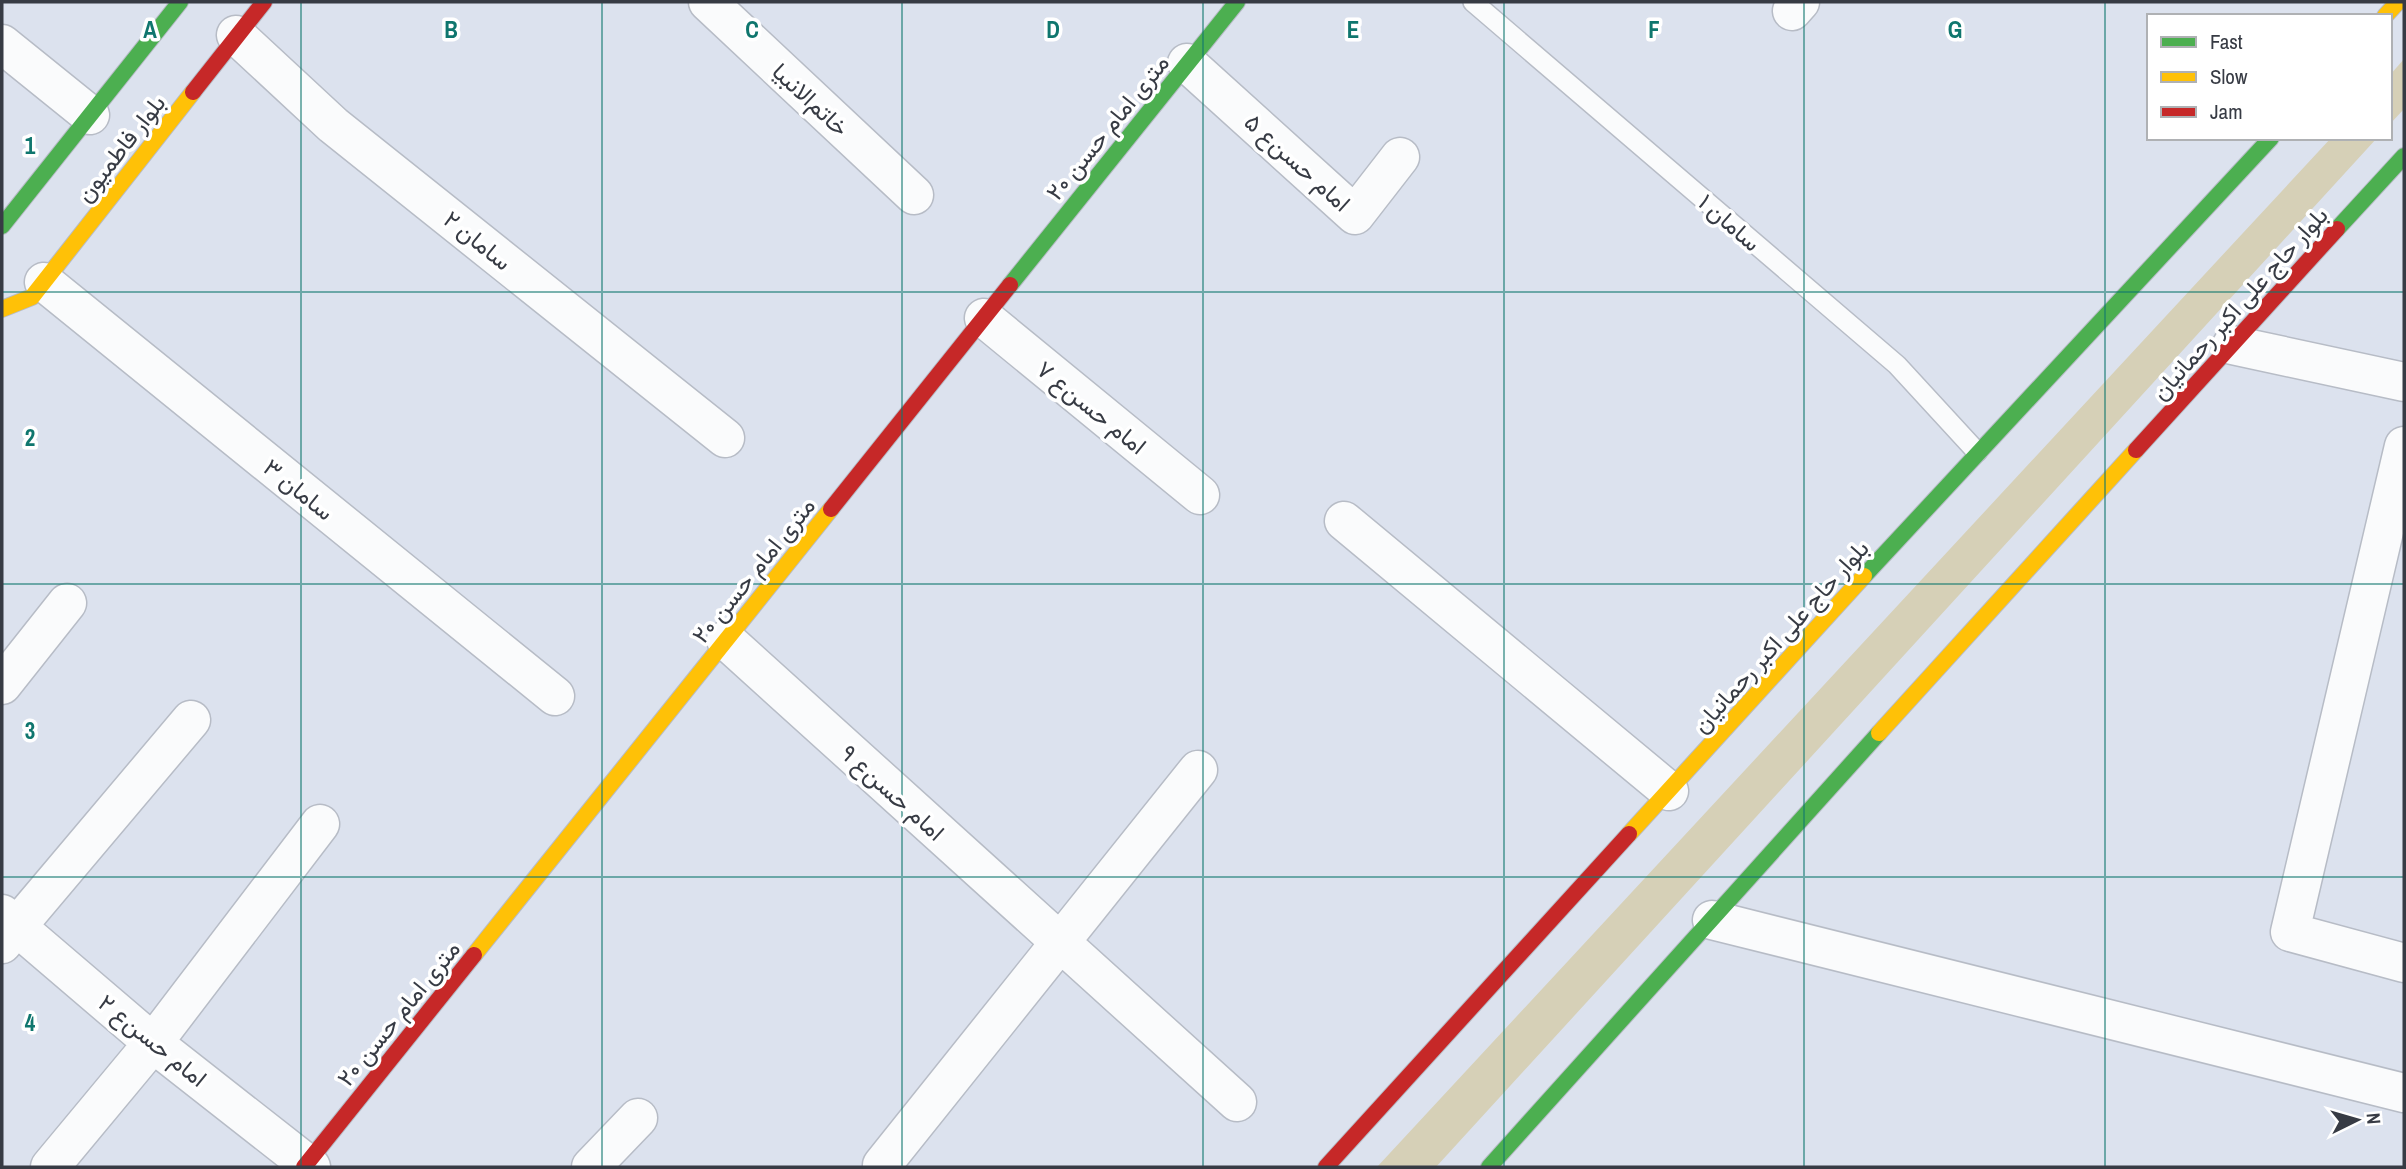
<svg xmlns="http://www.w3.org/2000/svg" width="2406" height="1169" font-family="'Archivo Narrow',Vazirmatn,sans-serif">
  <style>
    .green { fill: #d6d0b7 }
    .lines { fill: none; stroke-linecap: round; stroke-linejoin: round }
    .lane-casing { stroke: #b7bcc6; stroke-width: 22 }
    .street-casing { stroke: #b7bcc6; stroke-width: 41 }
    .fast-casing { stroke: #b7bcc6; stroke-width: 18 }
    .slow-casing { stroke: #b7bcc6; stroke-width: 18 }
    .jam-casing { stroke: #b7bcc6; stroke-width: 18 }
    .lane { stroke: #fafbfc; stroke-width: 19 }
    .street { stroke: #fafbfc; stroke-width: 38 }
    .fast { stroke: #4caf50; stroke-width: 16 }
    .slow { stroke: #ffc107; stroke-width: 16 }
    .jam { stroke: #c62828; stroke-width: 16 }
    .grid { fill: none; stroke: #0f766e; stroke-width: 2; stroke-opacity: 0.55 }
    .labels { text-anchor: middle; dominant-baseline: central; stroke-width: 7; stroke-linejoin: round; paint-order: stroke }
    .street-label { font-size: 24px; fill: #373b44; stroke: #fff }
    .grid-label { font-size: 23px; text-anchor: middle; font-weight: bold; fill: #0f766e; stroke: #fff; stroke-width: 7; stroke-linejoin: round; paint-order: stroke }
  </style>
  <rect width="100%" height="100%" fill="#dce2ee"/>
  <path class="green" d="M2404,59V109L2390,124V75Z
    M2331,138H2377L1436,1167H1377Z"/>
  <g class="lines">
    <defs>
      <path id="lane" d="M1473,2L1897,365L1977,452"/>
      <path id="street" d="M708,2L914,195
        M1792,11L1800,2
        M236,35L333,125L725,438
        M2,44L90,115
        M1187,63L1355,215L1400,157
        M44,282L555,696
        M984,318L1200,495
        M2232,345L2404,382
        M2404,446L2290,932L2404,963
        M1344,521L1669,791
        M726,640L1237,1102
        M2,685L67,603
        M2,914L153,1043L311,1167
        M1712,920L2404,1093
        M2,944L191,720
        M882,1165L1198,770
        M50,1167L153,1043L320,824
        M591,1167L638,1118"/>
      <path id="fast" d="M2,226L180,2
        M2337,229L2404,156
        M1010,285L1237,2
        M1864,576L2271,138
        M1489,1167L1879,733"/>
      <path id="slow" d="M2385,16L2398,2
        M2,309L32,297L193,92
        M1879,733L2136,450
        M1629,834L1864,576
        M474,955L831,509"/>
      <path id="jam" d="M193,92L264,2
        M2136,450L2337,229
        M831,509L1010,285
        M304,1167L474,955
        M1326,1167L1629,834"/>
    </defs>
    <use href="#lane" class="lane-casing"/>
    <use href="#street" class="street-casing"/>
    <use href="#fast" class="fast-casing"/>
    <use href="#slow" class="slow-casing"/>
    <use href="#jam" class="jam-casing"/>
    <use href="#lane" class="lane"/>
    <use href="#street" class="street"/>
    <use href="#fast" class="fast"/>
    <use href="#slow" class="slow"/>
    <use href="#jam" class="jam"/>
  </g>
  <path class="grid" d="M301,2V1167M602,2V1167M902,2V1167M1203,2V1167M1504,2V1167M1804,2V1167M2105,2V1167M2,292H2404M2,584H2404M2,877H2404"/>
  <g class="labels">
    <g class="street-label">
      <text transform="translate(811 99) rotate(43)">خاتم‌الانبیا</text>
      <text transform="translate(1107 127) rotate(-51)">۲۰ متری امام حسن</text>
      <text transform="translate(120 148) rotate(-52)">بلوار فاطمیون</text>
      <text transform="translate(1298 162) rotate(42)">امام حسن‌ع ۵</text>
      <text transform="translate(1730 222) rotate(41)">سامان ۱</text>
      <text transform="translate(478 240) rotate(39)">سامان ۲</text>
      <text transform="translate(2239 303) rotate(-48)">بلوار حاج علی اکبر رحمانیان</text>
      <text transform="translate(1092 407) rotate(39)">امام حسن‌ع ۷</text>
      <text transform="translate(299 489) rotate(39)">سامان ۳</text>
      <text transform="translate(753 570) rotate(-51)">۲۰ متری امام حسن</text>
      <text transform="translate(1780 636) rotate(-48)">بلوار حاج علی اکبر رحمانیان</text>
      <text transform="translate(893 792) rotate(42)">امام حسن‌ع ۹</text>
      <text transform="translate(398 1013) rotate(-51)">۲۰ متری امام حسن</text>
      <text transform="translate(153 1040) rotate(39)">امام حسن‌ع ۲</text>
    </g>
  </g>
  <g class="grid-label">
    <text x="150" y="38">A</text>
    <text x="451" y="38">B</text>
    <text x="752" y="38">C</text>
    <text x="1053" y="38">D</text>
    <text x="1353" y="38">E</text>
    <text x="1654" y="38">F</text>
    <text x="1955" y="38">G</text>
    <text x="30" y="154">1</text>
    <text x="30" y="446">2</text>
    <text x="30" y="739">3</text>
    <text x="30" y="1031">4</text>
  </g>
  <rect width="2406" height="1169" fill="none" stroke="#373b44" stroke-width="7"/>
  <rect x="2147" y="14" width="245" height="126" fill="#ffffff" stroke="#afb1b4" stroke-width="2"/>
  <rect x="2161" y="37" width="35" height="10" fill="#4caf50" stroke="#afb1b4" stroke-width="2"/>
  <text x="2210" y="49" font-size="21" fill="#373b44">Fast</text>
  <rect x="2161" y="72" width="35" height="10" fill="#ffc107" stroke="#afb1b4" stroke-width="2"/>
  <text x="2210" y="84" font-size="21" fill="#373b44">Slow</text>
  <rect x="2161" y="107" width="35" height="10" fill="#c62828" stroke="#afb1b4" stroke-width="2"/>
  <text x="2210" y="119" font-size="21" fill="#373b44">Jam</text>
  <g transform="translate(2357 1120) rotate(85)" stroke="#ffffff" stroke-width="5" paint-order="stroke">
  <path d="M0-5L12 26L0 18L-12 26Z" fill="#373b44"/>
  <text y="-10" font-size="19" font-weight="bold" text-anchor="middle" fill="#373b44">N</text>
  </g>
</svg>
